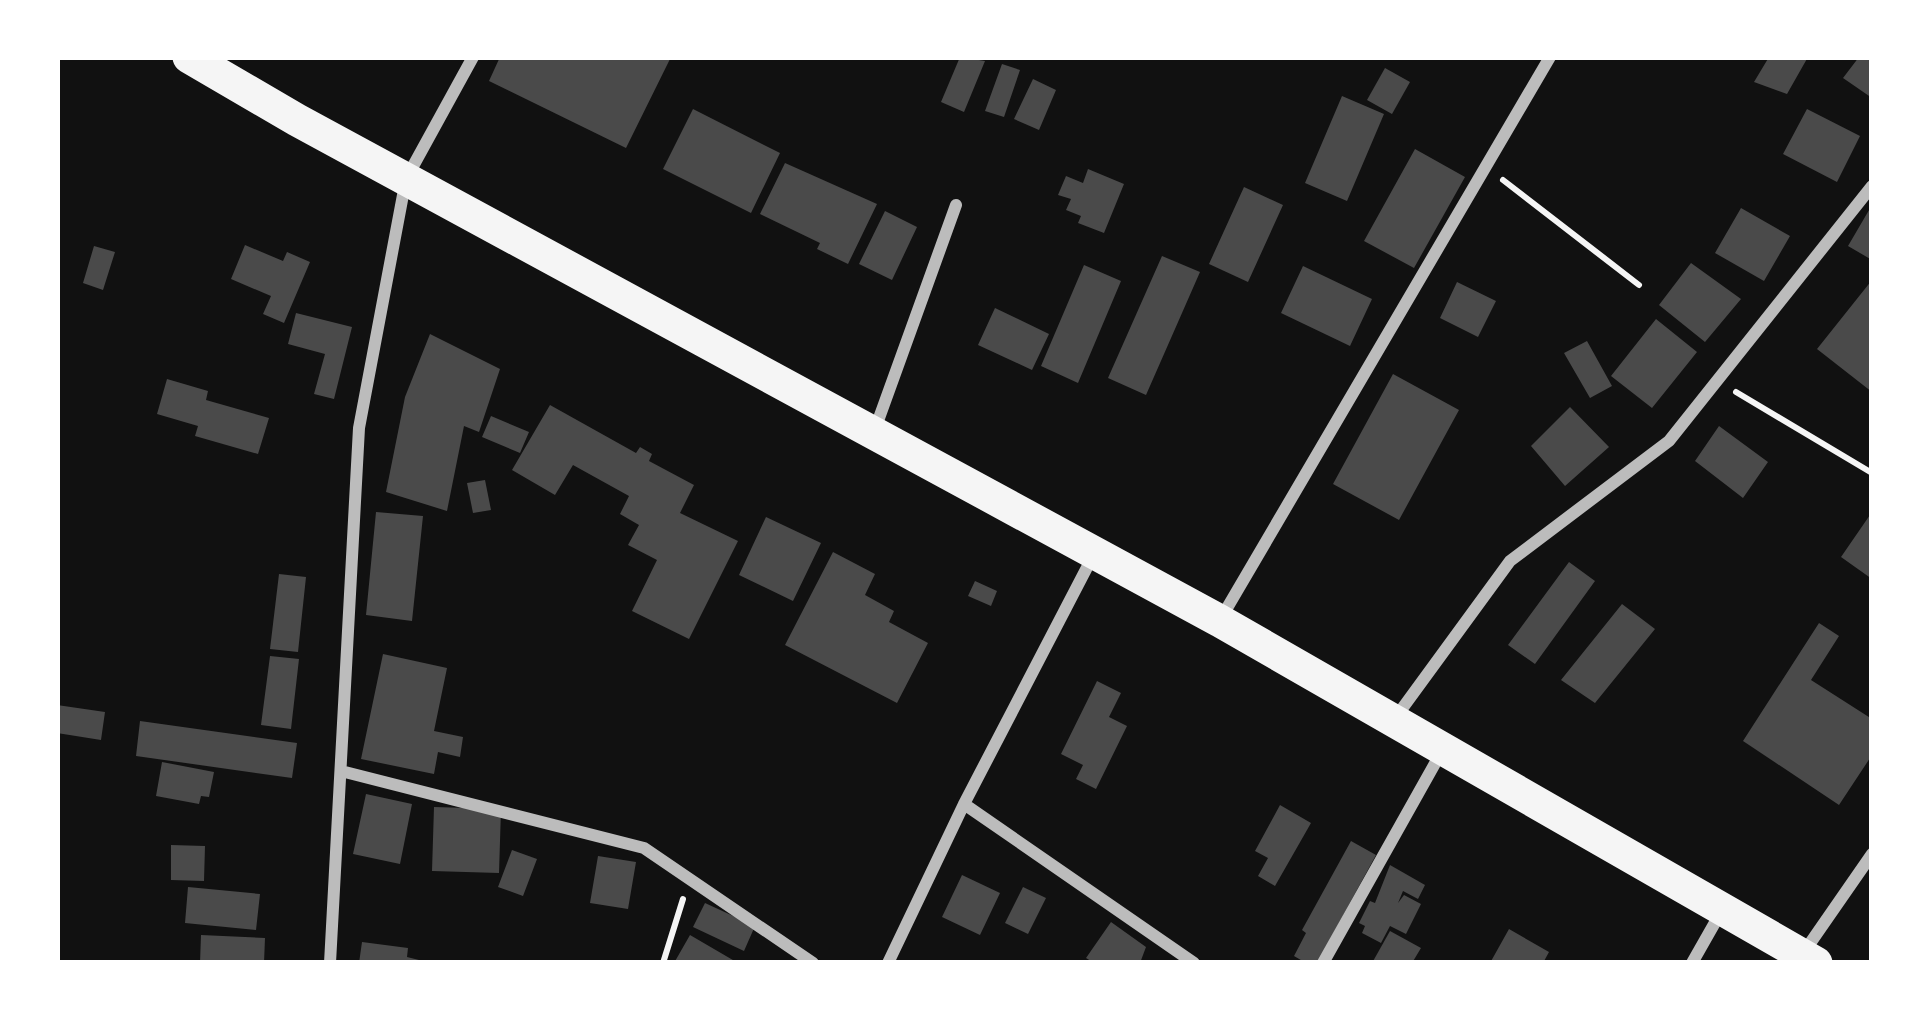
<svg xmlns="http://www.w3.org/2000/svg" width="1929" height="1020" font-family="Figtree,sans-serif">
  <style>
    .building { fill: #4a4a4a }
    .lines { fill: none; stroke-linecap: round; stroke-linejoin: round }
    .path { stroke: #f5f5f5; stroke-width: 6 }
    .minor { stroke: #bcbcbc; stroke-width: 12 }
    .trunk { stroke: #f5f5f5; stroke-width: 33 }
  </style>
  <rect width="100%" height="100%" fill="#111"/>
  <path class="building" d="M500,57H671L626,148L489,81Z
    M960,57L985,61L964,112L941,102Z
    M1769,57H1808L1787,94L1754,82Z
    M1859,57H1872V98L1843,78Z
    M1002,64L1020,70L1004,117L985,111Z
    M1385,68L1410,82L1392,114L1367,100Z
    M1033,79L1056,90L1039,130L1014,119Z
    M1342,96L1384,114L1347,201L1305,183Z
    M693,109L780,153L751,213L663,169Z
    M1807,109L1860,136L1837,182L1783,154Z
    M1415,149L1465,177L1414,268L1364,241Z
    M785,163L877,204L848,264L817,249L820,243L760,214Z
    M1088,169L1124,184L1104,233L1078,223L1081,216L1066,210L1071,199L1058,195L1066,176L1083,183Z
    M1244,187L1283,205L1248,282L1209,264Z
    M1872,205V260L1848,246Z
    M1741,208L1790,236L1764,281L1715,253Z
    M885,211L917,227L892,280L859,264Z
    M245,245L283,261L287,252L310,262L284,323L263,314L271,296L231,279Z
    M94,246L115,252L103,290L83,283Z
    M1162,256L1200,272L1146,395L1108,378Z
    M1691,263L1741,299L1705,342L1659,305Z
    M1084,265L1121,281L1078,383L1041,366Z
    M1303,266L1372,299L1350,346L1281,313Z
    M1872,280V392L1817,349Z
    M1457,282L1496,301L1478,337L1440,318Z
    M995,308L1049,334L1032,370L978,345Z
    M296,313L352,327L334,399L314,394L325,354L288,344Z
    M1656,319L1697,352L1652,408L1611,376Z
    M430,334L500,369L479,432L464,426L447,511L386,492L405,397Z
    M1587,341L1612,386L1590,398L1564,353Z
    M1393,374L1459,410L1399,520L1333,484Z
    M167,379L208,391L206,400L269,418L258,454L195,436L198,426L157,414Z
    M550,405L636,453L640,447L652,454L649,461L694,485L680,513L738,541L689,639L632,611L657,560L628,545L639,525L620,514L629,496L573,465L555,495L512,470Z
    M1570,407L1609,447L1565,486L1531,446Z
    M491,416L529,432L520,453L482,437Z
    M1719,426L1768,462L1743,498L1695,461Z
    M485,480L491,510L473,513L467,483Z
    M376,512L423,516L412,621L366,615Z
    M1872,512V579L1841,557Z
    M766,517L821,543L793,601L739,575Z
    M833,552L875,574L865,595L894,611L889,622L928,643L897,703L785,645Z
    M1569,562L1595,581L1535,664L1508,645Z
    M279,574L306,577L298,652L270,649Z
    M975,581L997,591L991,606L968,596Z
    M1622,604L1655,629L1595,703L1561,680Z
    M1819,623L1839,636L1811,680L1872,719V755L1839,805L1743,741Z
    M383,654L447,668L434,731L463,737L460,757L438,752L434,774L361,759Z
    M270,656L299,659L291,729L261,725Z
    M1097,681L1121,693L1109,717L1127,726L1096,789L1076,779L1083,765L1061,754Z
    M57,705L105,712L101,740L57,733Z
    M140,721L297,743L292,778L136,756Z
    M162,762L214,772L209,797L201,796L199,804L156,796Z
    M366,794L412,804L400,864L353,854Z
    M1280,805L1311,823L1275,886L1258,876L1268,858L1255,851Z
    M434,807L501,809L499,873L432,871Z
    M1351,841L1376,855L1317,963H1306L1294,956L1306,933L1302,930Z
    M171,845L205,846L204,881L171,880Z
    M512,850L537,859L523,896L498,887Z
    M598,856L636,862L628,909L590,903Z
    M1390,865L1425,885L1418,899L1403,891L1398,903L1404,895L1421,904L1406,934L1390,926L1381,943L1362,933L1365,926L1359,923L1370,901L1375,903Z
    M962,875L1000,893L980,935L942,917Z
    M188,887L260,894L256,930L185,923Z
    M1023,887L1046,898L1028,934L1005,923Z
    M705,903L755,926L744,951L693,927Z
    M1111,922L1146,947L1140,963H1094L1086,958Z
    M1509,929L1549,952L1543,963H1490Z
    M1390,931L1421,948L1412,963H1372Z
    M201,935L265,938L264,963H200Z
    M690,935L738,963H674Z
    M362,942L408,948L407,957L431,963H359Z"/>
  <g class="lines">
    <path class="path" d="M1503,180L1639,285
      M1736,392L1872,473
      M663,963L683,899"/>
    <path class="minor" d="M874,432L956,205
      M1220,620L1550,57
      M1396,717L1510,561L1669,441L1872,186
      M341,771L644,848L813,963
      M964,804L1194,963
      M1804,952L1872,854
      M330,963L359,428L406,179L473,57
      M888,963L964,804L1094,554
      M1323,963L1442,751
      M1692,963L1721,912"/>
    <path class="trunk" d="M189,57L297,120L1220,621L1816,963"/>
  </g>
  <rect width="1929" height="1020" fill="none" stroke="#ffffff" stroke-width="120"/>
</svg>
